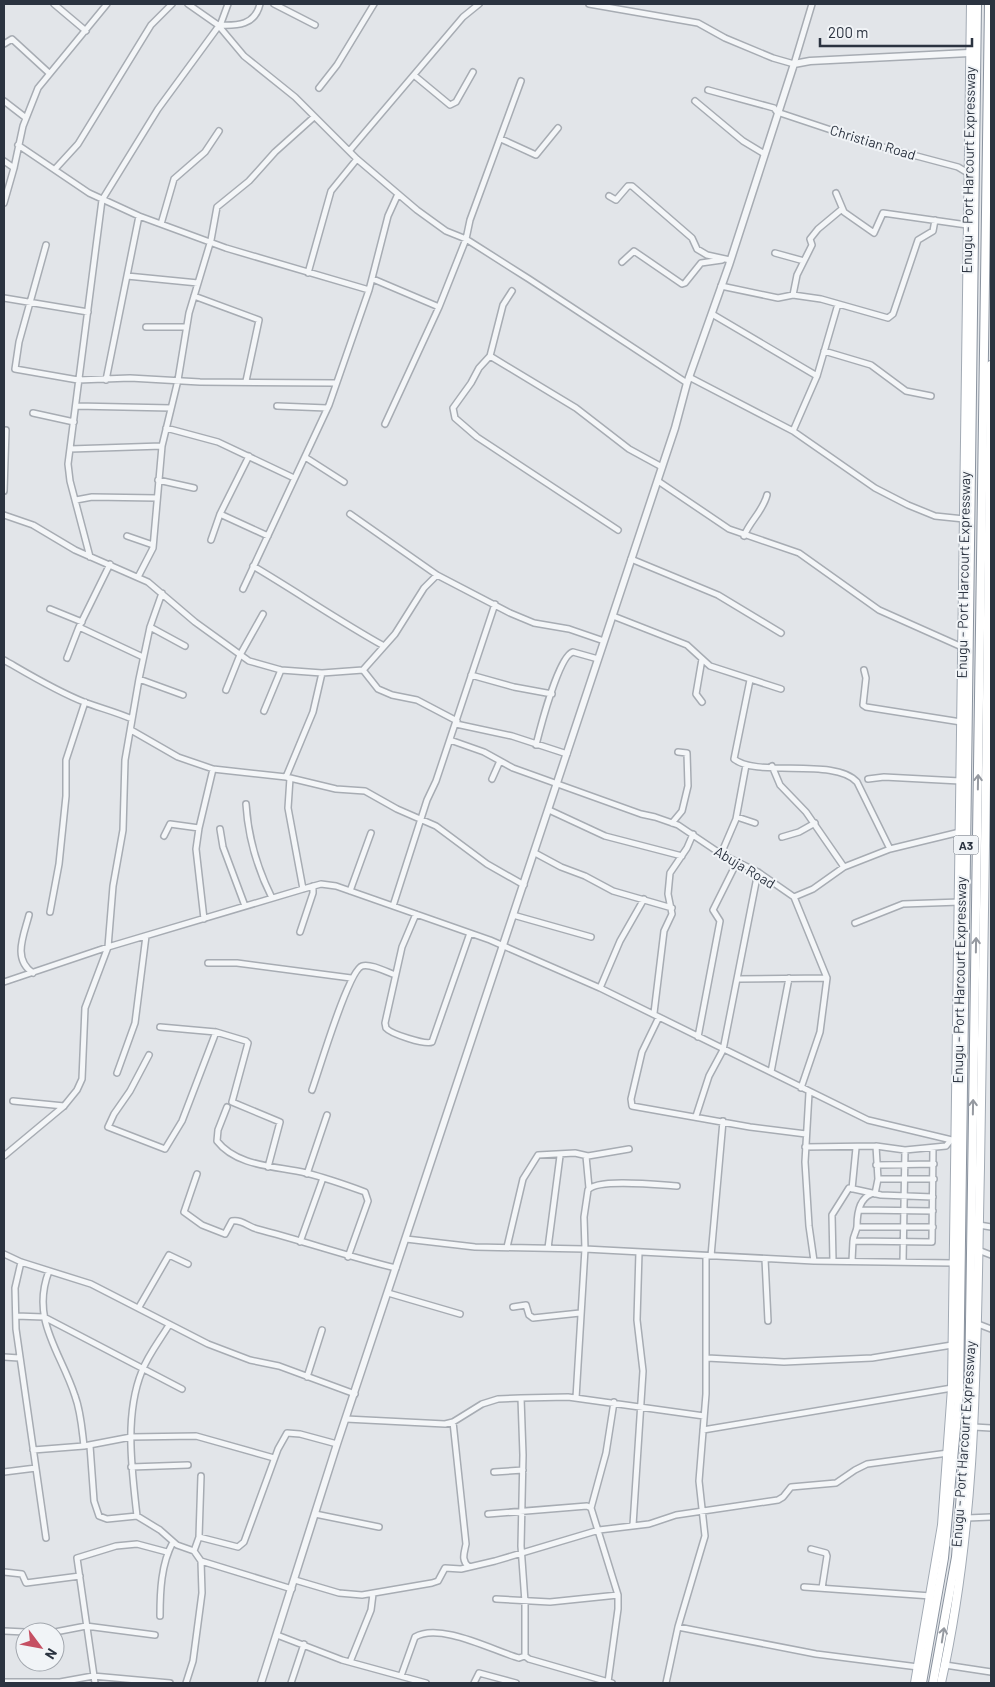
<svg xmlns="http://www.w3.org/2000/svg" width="995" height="1687" font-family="Barlow,sans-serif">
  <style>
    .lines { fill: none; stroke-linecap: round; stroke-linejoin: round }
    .minor-casing { stroke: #a7acb3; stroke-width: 8 }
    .tertiary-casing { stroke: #a7acb3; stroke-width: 9 }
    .primary-casing { stroke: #a2aab4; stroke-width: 10 }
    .trunk-casing { stroke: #8a939f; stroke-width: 10 }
    .minor { stroke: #f4f6f8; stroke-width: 5 }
    .tertiary { stroke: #f4f6f8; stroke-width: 6 }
    .primary { stroke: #fff; stroke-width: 8 }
    .trunk { stroke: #fff; stroke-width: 8 }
    .oneway { stroke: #9599a0 }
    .labels { text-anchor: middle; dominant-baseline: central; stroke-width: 4; stroke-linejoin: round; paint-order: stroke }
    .shield { fill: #f1f4f7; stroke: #666d77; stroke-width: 1 }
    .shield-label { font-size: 12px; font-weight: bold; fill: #2b3340 }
    .street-label { font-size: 14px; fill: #2b3340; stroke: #f1f4f7 }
  </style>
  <rect width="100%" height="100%" fill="#e2e5e9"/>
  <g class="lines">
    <defs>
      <path id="minor" d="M54,4L86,31
        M188,4L218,25L244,56L295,97L357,159L417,210L446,231L466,239L529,279L687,383
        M274,4L315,25
        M589,4L698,23L725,38L773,58L794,64L812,4
        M218,25C238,26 255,25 260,4
        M4,44L12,39L49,73
        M415,76L450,105L456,102L473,72
        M319,88L337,65L374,4
        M708,90L774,108L777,112L879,146L958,167L968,173
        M4,101L26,118
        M695,101L743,141L763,153
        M501,139L536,155L558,128
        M18,145L89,193L139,216L226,248L369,290
        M350,150L463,17L479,4
        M4,161L14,168
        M56,168L78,144L151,25L172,4
        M836,193L844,212L874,233L883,213L967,225
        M609,196L616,200L628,186H632L692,238L697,249L707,255L730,260
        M4,203L14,168L23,126L38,88L107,4
        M161,224L174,179L205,152L219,131
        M46,245L19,342L15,369L78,380L130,378L200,382L336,383
        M775,253L804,261
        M622,262L634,251L682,284L685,283L701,263L722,260
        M308,273L331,191L357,159
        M127,276L198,283
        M373,279L439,307
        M721,286L778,298L793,295L821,299L888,318L893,314L918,240L933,231L935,220
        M512,291L503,305L490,356L479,368L471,383L453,408L455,418L477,437L618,530
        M793,295L797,275L812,245L810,239L818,229L842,209
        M194,296L259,320L246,381
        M4,298L88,312
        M712,314L817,376
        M146,327H186
        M824,351L871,365L906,391L931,396
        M490,356L576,408L629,449L662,467
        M689,377L793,431L875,488L908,505L935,516L964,519
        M106,380L139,216
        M76,406L171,408
        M277,406L327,408
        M33,413L74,422
        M385,424L439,307L466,239L470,220L521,81
        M166,428L218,442L294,478
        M793,431L817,376L838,304
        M70,449L162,446
        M305,457L344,482
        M158,480L194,488
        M658,481L729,529L799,553L879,610L962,647
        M4,491L6,430
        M76,500L92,497L157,498
        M220,514L268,536
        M350,514L437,575L510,613L534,623L569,629L604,641
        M4,515L33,525L75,550L148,582L195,622L249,661L281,670L322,673L363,670L395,634L424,588L437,575
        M127,536L153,545
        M744,536C750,521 763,511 767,495
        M211,540L220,514L249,456
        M90,557L70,481L68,464L102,200L158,109L221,23L228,4
        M631,559L718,595L781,633
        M253,566C297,592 339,621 384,646
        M138,577L153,548L162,446L178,380L189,313L211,240L217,207L249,181L275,152L314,117
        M243,589L329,405L369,290L388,216L398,194
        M50,609L82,622
        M613,616L687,645L710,666L781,689
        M79,627L143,657
        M150,627L185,646
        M67,658L79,627L110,564
        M4,660C30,675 56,691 84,702C100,708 116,712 132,719
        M363,670L378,689L392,695L417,700L457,721
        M864,670L866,678L863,705L866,707L961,722
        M471,675L514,687L552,694
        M139,679L183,695
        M750,680L734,759C757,778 835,757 857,782L890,849
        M226,690L240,655L263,614
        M702,702L696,694L702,659
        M264,711L281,670
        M456,724L512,736L567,754
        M131,730L178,757L213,769L286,777L336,789L365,791L397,809L436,826L487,864L524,885
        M450,740L484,752L513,768L641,814L655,817L678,825L721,854L758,872L794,897
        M536,745C540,729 559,655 573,652L598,659
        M772,766L780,785L806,812L844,867
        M286,777L313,712L322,673
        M290,778L288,808L303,889
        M492,779L500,761
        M868,779L884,777L960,781
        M246,804C248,836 258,870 272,898
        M549,810L605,836L682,856
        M737,817L755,823
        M672,823L682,811L688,786L687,753L678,752
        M220,829L223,847L245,906
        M164,836L170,824L199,828
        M782,837L799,832L815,823
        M535,853L561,867L585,876L613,891L672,908
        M721,854L736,819L746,765
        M350,891L371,833
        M794,897L827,978L820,1032L801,1088
        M794,897L813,889L844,867L890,849L960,832
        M393,906L427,800L436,781L495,604
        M50,912L59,864L66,796V760L85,702
        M416,914L402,947L385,1023L386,1028C391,1034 425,1045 432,1042L470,933
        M29,915C24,935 12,959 33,973
        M513,915L591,937
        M204,919L196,849L199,828L213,769
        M855,923L903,904L960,902
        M300,932L313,893V886
        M208,963H237L351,978
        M738,979L827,978
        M4,982L108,947L303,889L321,884L336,886L490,940L600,988L868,1120L956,1141
        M600,988L620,941L644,899
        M654,1013L664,931L672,914L668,894L670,873L687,848L693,834
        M659,1017L642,1052L631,1099L632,1106L750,1127L806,1134
        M160,1027L216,1032L246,1041L248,1043L232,1102L280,1122L268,1167
        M698,1037L720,921L713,910L737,862
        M149,1055L130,1091L114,1114L108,1127L165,1149L182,1121L216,1032
        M771,1072L789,978
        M117,1073L135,1023L146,936
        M312,1090C319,1071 348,971 362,966C370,963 387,972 395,975
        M809,1093L805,1162L809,1226L814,1261
        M13,1101L64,1106
        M227,1107L218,1130L217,1141C237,1167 277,1166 306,1173C326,1178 346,1185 365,1192L368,1201L348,1257
        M696,1116L709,1076L723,1050L758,872
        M805,1147L876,1146L905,1150L946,1146L950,1141
        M4,1156L64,1106L77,1090L82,1079L85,1008L108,947L113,886L123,830L125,760L139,679L150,627L162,593
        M586,1156L589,1188
        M876,1165L934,1164
        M197,1174L184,1212L202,1225L225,1234L232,1221C241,1219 249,1227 257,1229C304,1241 349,1257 396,1268
        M307,1174L327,1115
        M878,1179H934
        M852,1189L856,1148
        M875,1194L878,1179L876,1146
        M859,1210L933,1211
        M979,1225L991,1227
        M857,1227H933
        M406,1239L475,1247L585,1249L814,1261L953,1263
        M853,1241C853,1236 857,1231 857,1226C857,1215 859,1199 871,1194
        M300,1242L323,1178
        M507,1247L523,1179L538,1155L575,1153L588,1156L629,1149
        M548,1248L560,1156
        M978,1250L991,1255
        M4,1254L21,1262L91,1284L208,1344L250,1360L279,1366L355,1394
        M711,1256L723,1121
        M765,1259L768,1321
        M833,1261L832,1215L849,1188L881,1195L933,1197
        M852,1261L853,1241L932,1242L933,1148
        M21,1262L15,1288L16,1329L46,1538
        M903,1262L905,1150
        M49,1271C30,1320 61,1352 75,1396C81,1412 82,1430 84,1446L131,1437L196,1436L274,1458
        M388,1293L460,1314
        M139,1307L169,1255L188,1264
        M513,1307L526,1305L529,1315L533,1318L580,1313
        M16,1316L44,1317L182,1389
        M978,1324L991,1329
        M169,1325C160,1340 148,1355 142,1371C124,1415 132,1471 137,1516L160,1530L177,1545L194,1551L201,1561L292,1589
        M4,1357L19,1358
        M707,1358L784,1362L872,1358L952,1345
        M307,1377L322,1330
        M521,1398L523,1455L521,1546L525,1602V1656
        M576,1398L585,1249L584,1217L588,1190C597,1178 660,1185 677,1186
        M346,1419L445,1424L453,1422L482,1404L498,1399L521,1398L568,1397L704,1416
        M453,1422L466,1544C464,1554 461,1560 469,1567
        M974,1427L991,1428
        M703,1430L952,1388
        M90,1446L94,1501L99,1516L107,1519L137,1516
        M33,1450L84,1446
        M131,1467L188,1465
        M4,1472L36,1468
        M494,1472L523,1470
        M591,1508L606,1453L614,1402
        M315,1514L379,1527
        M488,1514L587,1506L591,1508L618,1595V1609L608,1682
        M967,1518L991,1517
        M633,1525L643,1371L637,1320L639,1252
        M199,1537L201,1476
        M811,1549L826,1553L827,1556L822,1588
        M194,1551L199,1537L238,1547L244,1542L278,1449L287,1433L300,1434L337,1444
        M4,1572L22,1574L26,1583L80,1576
        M295,1580L339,1593L362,1595L432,1583L438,1581L445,1568L461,1569L495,1561L599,1530L649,1524L676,1515L778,1500L783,1497L791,1487L836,1483L855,1470L867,1464L948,1453
        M804,1587L931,1596
        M496,1599L550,1602L618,1595
        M160,1616C160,1592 161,1564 173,1542
        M678,1627L816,1654L918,1667
        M4,1631L25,1632
        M55,1632L86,1626L155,1635
        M277,1635L342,1660L426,1683
        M350,1662L371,1610L373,1594
        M945,1665L991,1672
        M401,1676L415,1637C440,1622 494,1651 519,1658L525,1656L529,1659L612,1683
        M4,1682H60L93,1676L170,1683
        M95,1683L77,1558L116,1546L137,1544L167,1552
        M186,1683L193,1661L202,1593L201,1561
        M291,1683L304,1644
        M474,1683L479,1673L516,1683
        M666,1683L678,1627L705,1536L699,1481L706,1394V1256"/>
      <path id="tertiary" d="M261,1683L337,1444L675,428L687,383L729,265L794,64L810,61L969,53"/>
      <path id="primary" d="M915,1683L942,1525L952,1388L971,4
        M941,1683C979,1513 976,1341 980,1168C986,900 987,633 991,365"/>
      <path id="trunk" d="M922,1683L944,1558L959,1395L977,4
        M933,1683L956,1557L969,1392L989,4"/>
    </defs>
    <use href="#minor" class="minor-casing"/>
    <use href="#tertiary" class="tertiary-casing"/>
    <use href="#primary" class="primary-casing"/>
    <use href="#trunk" class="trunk-casing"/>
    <use href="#minor" class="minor"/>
    <use href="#tertiary" class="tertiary"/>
    <use href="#primary" class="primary"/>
    <use href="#trunk" class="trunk"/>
  </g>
  <defs><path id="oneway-shaft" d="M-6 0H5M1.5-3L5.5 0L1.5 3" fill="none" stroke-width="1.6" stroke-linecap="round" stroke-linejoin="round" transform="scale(1.25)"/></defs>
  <g class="oneway">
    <use href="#oneway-shaft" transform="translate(978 782) rotate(-89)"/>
    <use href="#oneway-shaft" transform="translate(976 945) rotate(-89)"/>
    <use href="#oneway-shaft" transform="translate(973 1107) rotate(-89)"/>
    <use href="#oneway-shaft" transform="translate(943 1635) rotate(-81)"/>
  </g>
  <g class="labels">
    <rect class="shield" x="953.5" y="835.5" width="25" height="19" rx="4"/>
    <g class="shield-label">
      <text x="966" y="845">A3</text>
    </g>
    <g class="street-label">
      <text transform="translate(873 142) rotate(17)">Christian Road</text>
      <text transform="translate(968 170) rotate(-89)">Enugu - Port Harcourt Expressway</text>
      <text transform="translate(963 575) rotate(-89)">Enugu - Port Harcourt Expressway</text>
      <text transform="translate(745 867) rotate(31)">Abuja Road</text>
      <text transform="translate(959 980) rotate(-89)">Enugu - Port Harcourt Expressway</text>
      <text transform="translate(963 1444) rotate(-86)">Enugu - Port Harcourt Expressway</text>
    </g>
  </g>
  <rect width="995" height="1687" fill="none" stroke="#2b3340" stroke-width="10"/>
  <g transform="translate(40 1647) rotate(122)"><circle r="24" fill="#f1f4f7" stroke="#a2a7ae"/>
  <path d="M0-4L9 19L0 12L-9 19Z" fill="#c55063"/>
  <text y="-8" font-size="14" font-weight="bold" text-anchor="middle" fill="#2b3340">N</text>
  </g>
  <path d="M820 38v8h152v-8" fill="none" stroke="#2b3340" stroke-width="2.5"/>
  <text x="828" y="38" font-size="15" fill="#2b3340" stroke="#f1f4f7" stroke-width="4" paint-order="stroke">200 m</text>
</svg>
